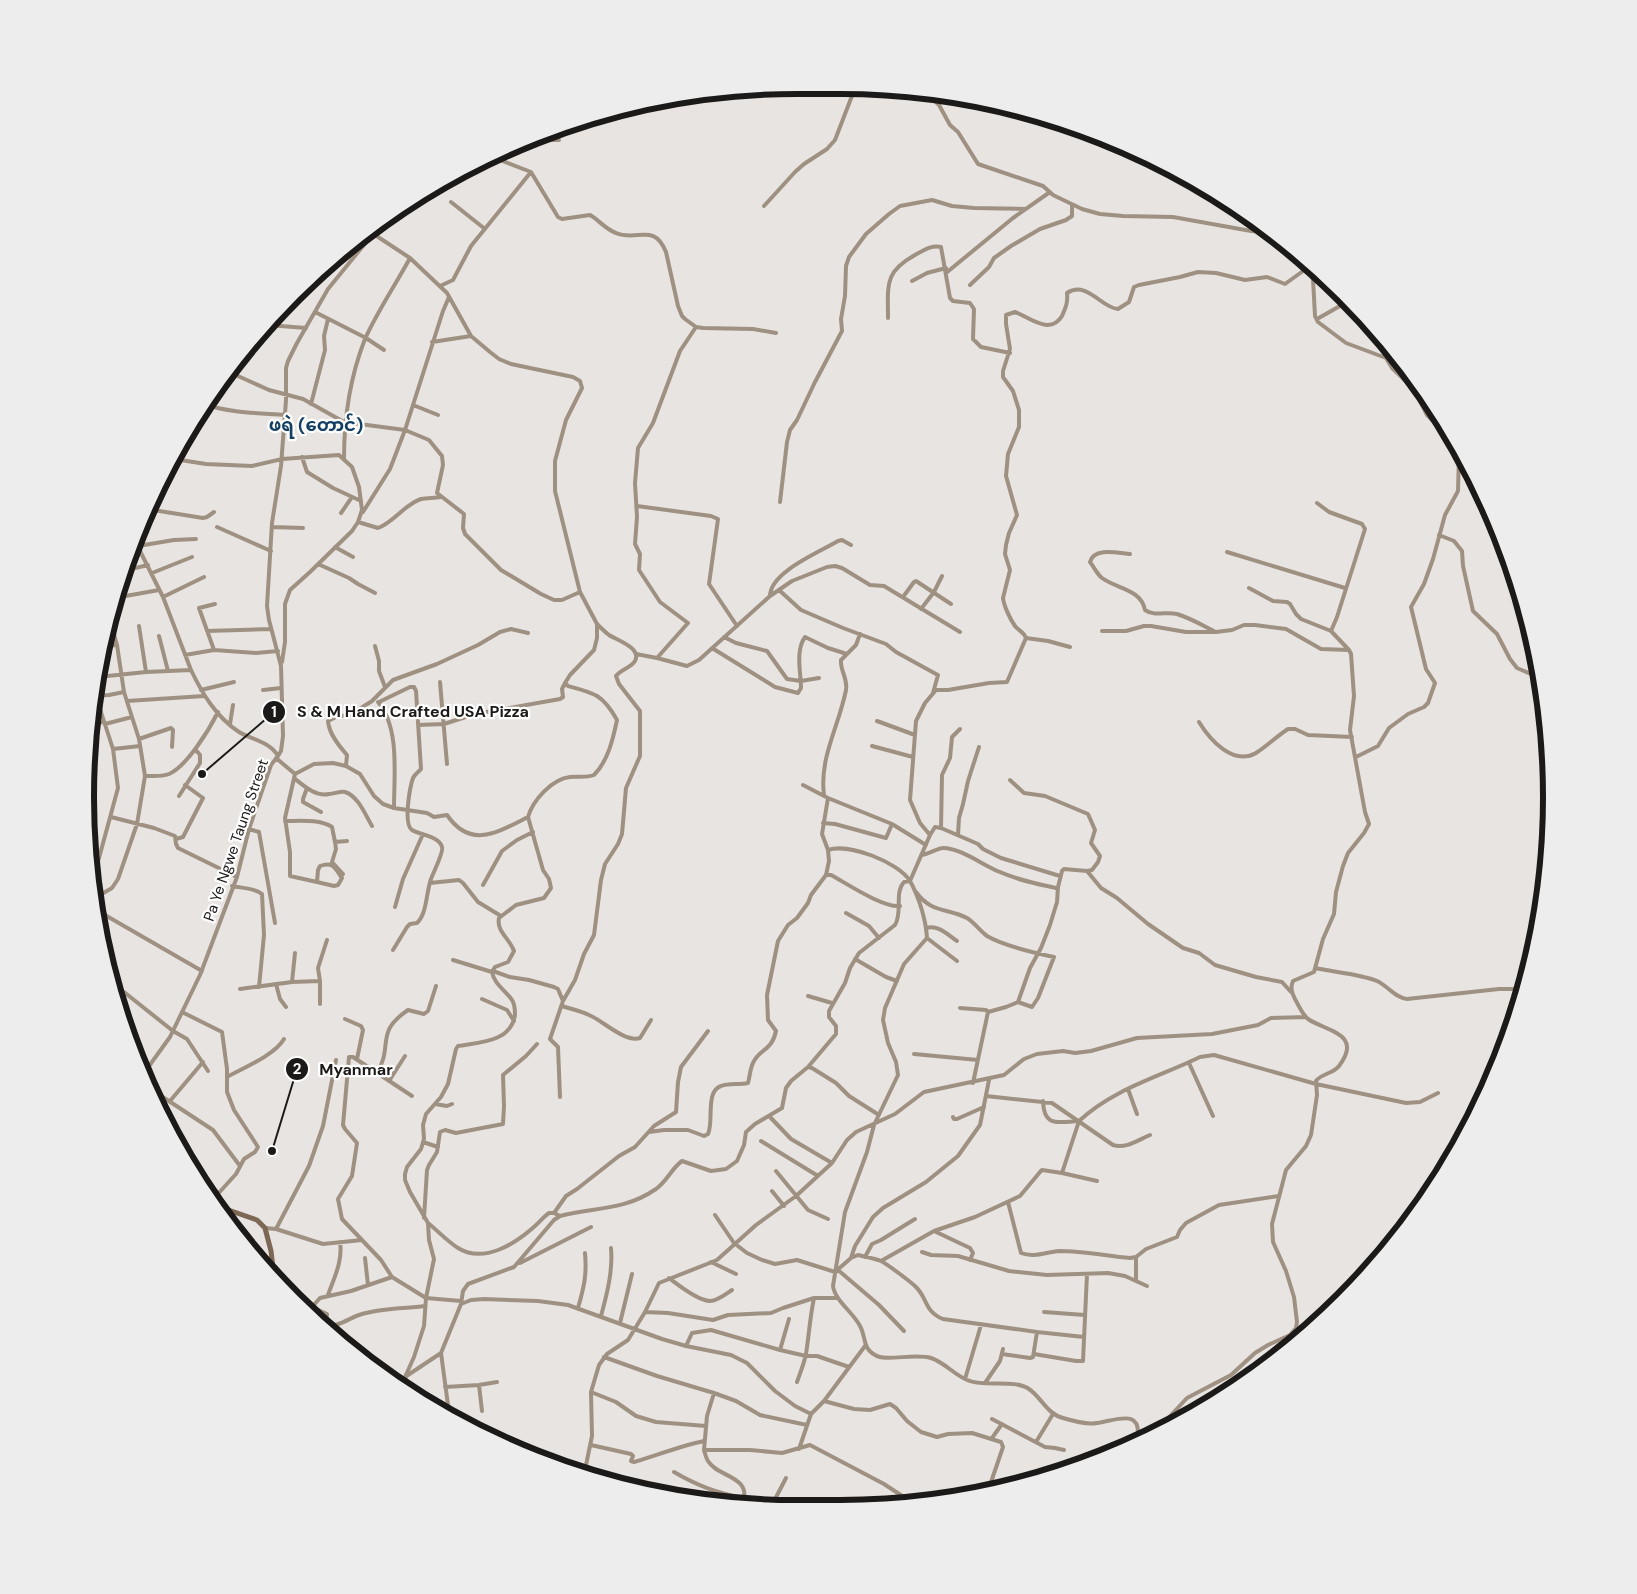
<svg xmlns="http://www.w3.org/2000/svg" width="1637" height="1594" font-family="'DM Sans','Noto Sans Myanmar',sans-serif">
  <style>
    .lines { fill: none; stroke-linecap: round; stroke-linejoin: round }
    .street { stroke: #9f9182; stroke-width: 4 }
    .secondary { stroke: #7c6854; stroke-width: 5 }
    .labels { text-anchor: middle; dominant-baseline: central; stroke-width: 4.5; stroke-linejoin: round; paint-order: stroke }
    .street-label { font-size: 15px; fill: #1c1a19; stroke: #fff }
    .quarter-label { font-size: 18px; font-weight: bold; fill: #133f64; stroke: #fff }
    .rim { fill: none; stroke: #1c1a19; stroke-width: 6 }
    .leader { fill: none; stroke: #1c1a19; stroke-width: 2 }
    .callout-dot { fill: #1c1a19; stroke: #fff; stroke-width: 2 }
    .mark-label { font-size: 15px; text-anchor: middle; font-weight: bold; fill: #fff }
    .callout-label { font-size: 16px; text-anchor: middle; font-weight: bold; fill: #1c1a19; stroke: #fff; stroke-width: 4.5; stroke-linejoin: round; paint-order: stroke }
  </style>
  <rect width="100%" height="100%" fill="#e8e4e1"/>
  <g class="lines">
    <path class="street" d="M924,91L939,105L950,125L958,132L978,164L1043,186L1053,195L1082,209L1100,214L1123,216L1173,217L1251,231L1268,232
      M533,137L544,140H559
      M496,155L500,160L531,172L558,217L562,219L590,215C599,220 605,229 616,233C637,242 654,222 666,252L678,306L682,316L685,319L696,327L703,328L753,329L776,333
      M451,202L485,229
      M764,206L795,172L804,164L827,149L835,140L855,88
      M369,231L410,258L447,293L471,336L490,352L499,359L511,364L573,377L580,381L582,388L566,420L555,461V491L580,592L597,624V638L594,650L570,675L565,683L568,686C595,693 603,695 617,720C613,739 608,761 594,775C586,778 578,776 570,777C552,779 533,800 528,817L543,870L549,879L551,888L544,898L516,905L499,918C496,931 510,939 514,951L508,962L495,967L492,972C494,984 505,990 512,1000C515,1004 515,1010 515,1015C511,1042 480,1042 458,1046L456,1049L448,1084L441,1097L426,1114L423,1125L424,1139L421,1149L407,1167L405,1174V1180L410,1192L428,1223L429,1240L434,1259L426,1298L424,1326L414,1357L405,1377L397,1382
      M1304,258L1310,266V272L1313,279L1315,316L1318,322L1346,343L1386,358L1392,368L1414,389L1427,415L1432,420L1443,424
      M946,273L1013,218L1050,192
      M912,281L927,273L946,268
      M970,285L989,267L994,258L1011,246L1040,229L1066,220L1072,216V205
      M440,286L453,280L471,246L531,172
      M315,312L366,338L384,350
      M888,318C888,285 884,272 915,255C924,250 931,245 941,247L950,298L953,301L970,303L974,309L973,339L981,347L1010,353
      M1317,319L1347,302
      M268,325L306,328
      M432,342L471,336
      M229,372L269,390L303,399L344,422L405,430L429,440L442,456L443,465L437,493L464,514L463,528L465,534L501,570L541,594L554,600H562L580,592
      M204,404C229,413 258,413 285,415
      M311,404L325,350L324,336L328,319
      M413,405L438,415
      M302,457L307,472L333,488L361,501
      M174,459L206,464L252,466L282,459L339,455L352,467L359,487L362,510L358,522L352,531L310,572L290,590L285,604V642L282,662
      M344,459C344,418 350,377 365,339C377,312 396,284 410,258
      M780,502L787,442L790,430L797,420L815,382L842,331L841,319L845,296L846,266L849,257L866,234L889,214L900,206L932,200L952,206L974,208L1026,209
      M637,506L711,516L718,519L709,584L737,626
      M147,509L203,518L207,517L214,512
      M363,512L390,469L405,430L443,311L449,297
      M341,513L352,497
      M358,522L378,528C394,522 405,504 421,499C428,498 435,498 441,497
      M217,527L271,551
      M272,527L303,528
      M1439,535L1454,541L1462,551L1463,566L1473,611L1497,634L1510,659L1517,668L1538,677
      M135,541L163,597L191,670
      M138,546L174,540L196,539
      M335,547L353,557
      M1227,552L1345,588
      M1130,554C1118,553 1094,547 1090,562C1094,567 1097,574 1102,578C1117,589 1141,589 1145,610C1155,617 1166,611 1177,614C1190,618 1202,625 1214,631
      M318,564L349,578L358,584L375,593
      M127,570L148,565
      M152,573L192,557
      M1249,588L1273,601L1287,602L1290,604L1296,614L1301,619L1331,631
      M779,590L801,610L843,628L886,644L896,652L936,674L938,675L933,693
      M770,596C770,572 820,552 838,541L842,540L851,545
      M120,597L159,590
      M163,597L204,577
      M903,597L914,582L916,581L951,604
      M921,609L934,592L942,576
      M139,626L146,672
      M207,631L271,629
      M1102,631H1126L1144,626H1151L1186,632H1216L1232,630L1244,625H1255L1286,629L1321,649L1349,650
      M159,636L168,671
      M724,637L736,643L767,651L787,679L801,681L819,678
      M1026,638L1048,641L1070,647
      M106,646L117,645
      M375,646L379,661V671L385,687
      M712,648L775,687L798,693L801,688C801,673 795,651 805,637L828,648L847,654
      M214,650L199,608L215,604
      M636,654L657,658L687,666L699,660L770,596L792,581L827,567L835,566L842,568L870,585L884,586L960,632
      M185,655L214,650L256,653L278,651
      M657,658L688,623L660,602L639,570L640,554L635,544L637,517L635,483L638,448L653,423L680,351L696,327
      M98,677L146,672L191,670C202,693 216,717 239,732C252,740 269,741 278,756L271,765L263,788L249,829L237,877L200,975L170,1037L144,1073
      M440,682L447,764
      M201,690L234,682
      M263,690L281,688
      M93,696L109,695L124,692
      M127,701L204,696
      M378,702C400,728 394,775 394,808
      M379,702L410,687H414L416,691L421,769C418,772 415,774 413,778C410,787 403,824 412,830C420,835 439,836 442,847C444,852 433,873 431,879C426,893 427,914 417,923L410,924L407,927L393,950
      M877,721L915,735
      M1199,722C1210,740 1233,766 1256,753C1267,746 1277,736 1288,729H1295L1308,735L1352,737
      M90,724L104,722
      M105,724L132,717
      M230,724L233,705
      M418,725L444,724L475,714L560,699L563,697L562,689L565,683
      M139,739L171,728L173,730L172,747
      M872,746L913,757
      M113,749L140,746
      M278,756L281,751L283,736L281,666L269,620L267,606L272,523L281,466L286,400V368L288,361L297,343L328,289L385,219
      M1356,757L1378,746L1389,728L1408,714L1424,707L1428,703L1435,683L1426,669L1411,607L1424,584L1433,559L1445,515L1458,491L1459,456L1448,433
      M276,758L295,774
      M346,766L347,755C339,746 329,734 328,721L338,716L350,715L372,701L393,680L437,664L478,645L500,632L511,629L528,633
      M295,774L314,764L333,763L346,766L360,774L374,796L383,804L394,808L427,813L434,817L447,815C471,850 498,832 528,817
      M295,774L285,818L290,852V876L317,882L318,870L320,866C333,861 335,868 342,878L338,885L334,886L317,882
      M145,776C152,776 161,777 169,774C187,766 209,730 218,712
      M294,778C304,786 316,797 329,794C334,794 340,791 345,792C358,796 365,814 372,826
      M803,785L828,798L892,824L926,845
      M307,788L303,799V802L321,812
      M824,795C819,758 839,726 846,690C848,678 840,671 841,660L856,645L860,634
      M179,796L200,763V755L195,749
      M111,817L154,828L175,836L176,844L178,848L237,877
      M285,821C300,821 320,819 332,827L335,842L347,841
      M823,823L835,824L886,838L892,824
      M941,828L942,775L950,758L952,737L960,729
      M249,829L259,832L275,923
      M930,835L935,827L941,828L978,844L983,849L1001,858L1060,876
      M958,835L959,818L963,804L968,781L979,747
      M176,839L183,837L203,798L185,785
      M335,842L336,849L332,862L343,874
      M828,850C849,843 898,862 910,881L930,835L920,823L910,800L916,721L925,703L936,690H948L989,683L1007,682L1026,638C1024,632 1019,631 1015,626C1010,619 1004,606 1003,598L1010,570L1005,554L1006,545L1009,533L1017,515L1006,476L1008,454L1019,427V410L1013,391L1003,377V371L1010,349L1006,324V315L1015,312C1029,317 1050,336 1062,316C1066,307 1068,302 1067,293C1087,280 1101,308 1118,309L1129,302L1134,287L1139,285L1180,277L1198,272L1216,273L1245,280L1267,277L1285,284L1310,266V262
      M922,855C929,854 938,848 943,848C961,848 984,866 1000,872C1018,880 1037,884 1056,888L1058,887L1062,871L1064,869L1087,871L1092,870L1098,862L1100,856L1091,843L1095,830L1088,814L1045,796L1024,793L1010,780
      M96,869L118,788L113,749L100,709L97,696V681
      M1087,871L1101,888L1117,898L1148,924L1183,948L1199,953L1215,965L1256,977L1282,982L1291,992
      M826,875H831C846,883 883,908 900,906
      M430,883L459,880L463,883L478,902L501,916
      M483,885L502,851L517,840L533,832
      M232,886C241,888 255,888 262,894L264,935L259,987
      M916,892C931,913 947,908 967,918C975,923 980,931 987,936C1004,946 1035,953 1054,957L1038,998L1032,1007L1018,1002L1006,1007L988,1012
      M95,898L112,888L118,879L137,824L145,776L139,739L124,692L117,645L112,627
      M395,907L403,879L423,834
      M98,911L202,971
      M846,913L869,926L879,938
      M926,928C938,924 948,935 957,941
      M927,938L957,961
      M855,959L886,977L897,981
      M453,960L492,972
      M1315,968C1333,972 1361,974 1377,981C1388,986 1395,998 1407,999L1499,989H1523
      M493,971L510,977L529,980L554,987L558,989L563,1001
      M292,982L295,953
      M276,984L280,999L286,1007
      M111,986L124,992L173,1031L187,1039L208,1071
      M240,989L292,982L320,981
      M808,996L832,1003
      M482,999L507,1010L514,1021
      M1018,1002L1030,968L1041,948L1050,925L1057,902L1058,887
      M320,1004V981L318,968L327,940
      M562,1006C571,1009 581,1011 589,1015C602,1020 625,1043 640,1038L651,1020
      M960,1008L986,1010L988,1012L973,1083
      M182,1012L222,1032L227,1069V1092L234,1110L258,1147L255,1152L244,1159L236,1174L216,1196L214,1201
      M345,1019L361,1026L363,1030L357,1059
      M914,1054L978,1060
      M139,1060L147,1068
      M1189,1063L1213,1116
      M808,1067L812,1068L836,1083L849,1096L879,1115
      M377,1073C394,1045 374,1033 408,1010L424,1014L428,1011L436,986
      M227,1077C243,1068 275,1055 284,1039
      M389,1081L405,1056
      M149,1088L213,1130L240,1166
      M1128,1089L1137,1114
      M412,1096L353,1057H349L343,1125L345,1129L357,1143L352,1176L338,1199L342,1219L381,1260L392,1277L426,1298L461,1301
      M986,1096L1052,1103L1113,1145C1126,1149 1138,1140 1150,1135
      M560,1097L558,1047L550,1039L551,1036L563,1001L575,980L584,954L594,935L601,880L605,864L618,844L622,834L626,788L640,756V711L619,684L616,676C621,669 631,668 635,661C642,648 617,640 609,635C605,632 601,628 597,624
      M170,1101L203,1062
      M1043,1101C1044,1128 1058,1122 1079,1121
      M435,1104L447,1106L452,1104
      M770,1117L791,1139L832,1163
      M953,1117L954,1119H957L984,1107
      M649,1132L664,1130H688L704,1136L708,1134C714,1122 705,1091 721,1086C729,1083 739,1085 748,1083C750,1076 750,1069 753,1063C759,1049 772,1051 776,1031L768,1020L767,995L778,941L788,925L797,918L808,903L811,895L826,875L829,861L828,850L822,834L828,798
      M761,1141L818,1176
      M423,1142L438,1147
      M776,1171L808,1210L828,1219
      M1062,1173L1097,1181
      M772,1191L784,1206
      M1008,1202L1021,1253C1034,1258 1046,1252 1059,1251C1083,1251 1107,1256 1130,1258L1136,1257L1146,1249L1177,1237L1180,1230L1186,1223L1219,1205L1279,1196
      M554,1213L566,1196L577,1189L619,1156L635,1147L654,1126L676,1112L678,1082L681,1067L708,1031
      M715,1215L734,1243L747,1253L762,1260L775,1264L797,1260L835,1272L851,1258L858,1255C866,1257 874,1258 881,1261C887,1264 911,1282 916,1287C928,1299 924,1311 943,1319L1037,1332L1084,1337
      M424,1218L427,1170L429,1165L437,1152L440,1132L445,1130L456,1133L503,1124L504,1106L503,1075L526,1056L537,1044
      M428,1223C438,1231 447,1241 458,1248C484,1264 515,1244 535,1226C540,1222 543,1217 549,1213H554L560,1216
      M265,1228L276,1229L323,1244L362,1240
      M276,1229L309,1166L323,1126L336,1060
      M934,1231L970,1248L973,1253L970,1260
      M922,1252L931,1255L958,1256L1009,1271L1047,1275L1108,1273L1125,1276L1147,1286
      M865,1257L872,1244L881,1240L915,1219
      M1136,1257V1281
      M365,1258L368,1285
      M851,1258L855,1246L873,1217L883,1208L926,1182L958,1156L980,1125L989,1080
      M881,1261L934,1231L975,1217L1020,1196L1040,1172L1042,1170L1062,1173L1079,1121C1113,1089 1159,1077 1200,1057L1214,1055L1316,1084L1406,1103L1420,1102L1438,1093
      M711,1262L736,1274
      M520,1263L591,1227
      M838,1270L879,1305L904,1331
      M669,1278C678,1285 698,1301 710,1301C717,1301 726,1294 732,1290
      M328,1295C334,1278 343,1261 340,1242
      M461,1304L471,1300L484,1299L538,1301L568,1305L662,1339L686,1346L731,1355L747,1363L775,1391L795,1406L811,1414
      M304,1307H312L320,1298L351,1291L392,1277
      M312,1307L327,1314L326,1324C338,1328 347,1319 359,1315C381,1308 403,1309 425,1306
      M578,1308C584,1287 587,1275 585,1253
      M645,1312L668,1313L713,1320L728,1315L771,1313L783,1308L814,1298H838
      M1044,1312L1085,1315
      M601,1316C607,1294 613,1271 611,1248
      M620,1323L632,1274
      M686,1346L692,1333L711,1330L780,1350L806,1356H817L849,1367
      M780,1350L789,1319
      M1002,1354L1030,1358L1033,1357L1037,1332
      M1034,1354L1076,1361H1083L1087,1274
      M604,1357L657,1376L714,1393L736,1401L760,1415L807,1425
      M965,1379L981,1325
      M797,1382C800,1373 804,1364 806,1354C809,1335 810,1317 814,1298
      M985,1383L1000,1361L1003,1349
      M479,1385L482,1411
      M445,1387L479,1385L497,1382
      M410,1392L405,1377L441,1353
      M591,1392L616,1402L636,1416L656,1422L706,1426
      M824,1401L854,1409L870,1410L890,1404L896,1408L907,1421L921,1432L937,1437L948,1434L972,1433L1001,1442L1003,1447L988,1491
      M454,1419L448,1405L441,1353L461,1304L463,1291L468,1284L514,1267L554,1220L560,1216C595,1207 624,1211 656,1189C667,1181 672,1168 682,1161L711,1171L726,1169L737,1161L744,1145L746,1132L755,1124L782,1108L786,1088L791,1081L808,1067L836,1034V1026L829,1017V1011L845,983L850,968L859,953L895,925C903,912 894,893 904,882L910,881C919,897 926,920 927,938L904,964L885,1008L883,1020L888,1043L896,1062L898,1075L874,1125L867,1152L845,1212L833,1286C835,1301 853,1312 860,1326C866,1336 862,1348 875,1355C886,1362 914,1353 931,1358C946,1363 956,1377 970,1381C986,1387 1015,1379 1029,1389C1042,1398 1047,1414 1063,1418C1073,1421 1087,1425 1097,1423C1115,1421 1144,1406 1137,1442
      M992,1419L1045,1447L1055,1448L1064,1450
      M1155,1435L1158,1429L1187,1398L1231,1375L1255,1353L1268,1345L1290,1335L1296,1328L1297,1322L1294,1297L1286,1271L1273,1242L1272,1224L1286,1170L1306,1146L1311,1135L1317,1095L1316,1081C1322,1073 1333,1074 1339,1066C1364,1033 1325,1031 1308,1019C1302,1014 1299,1006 1295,999C1292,993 1290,988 1293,981L1314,972L1323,939L1334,914L1336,892L1343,866L1348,853L1364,833L1369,824L1365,812L1350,730L1354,696L1351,654L1349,650L1331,631L1337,617L1365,529L1362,524L1329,512L1317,503
      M992,1438L1002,1424
      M1036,1442L1053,1414
      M591,1445L631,1454L633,1456L631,1461L634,1462C658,1455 680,1446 704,1441
      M799,1449L811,1414L824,1401L865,1346
      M704,1450L707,1416L714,1393
      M674,1472C698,1486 717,1493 744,1498
      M584,1475L592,1436L591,1392L599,1365L607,1354L628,1340L645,1312L659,1283L717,1260L756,1225L796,1196L832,1163L847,1140L856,1132L895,1114L924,1092L1004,1075L1024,1059L1037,1054L1063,1051L1075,1053L1091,1051L1137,1038L1212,1034L1258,1025L1271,1018L1306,1017
      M657,1492L665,1491L676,1495
      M743,1504C752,1475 718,1478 708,1461C706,1458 705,1453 704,1450H750L782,1453L810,1445L884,1484L913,1503
      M772,1505L786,1478"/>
    <path class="secondary" d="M217,1206L257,1220L265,1228L271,1251L273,1268L272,1273"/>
  </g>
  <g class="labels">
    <g class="street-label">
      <text transform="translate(236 840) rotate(-71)">Pa Ye Ngwe Taung Street</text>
    </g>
    <g class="quarter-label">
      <text x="316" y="425">ဖရဲ (တောင်)</text>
    </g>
  </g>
  <path d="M0 0H1637V1594H0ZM797 94H840A703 703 0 0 1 1543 797V797A703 703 0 0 1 840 1500H797A703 703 0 0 1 94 797V797A703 703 0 0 1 797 94Z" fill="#ededed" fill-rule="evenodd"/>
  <path class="rim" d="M797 94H840A703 703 0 0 1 1543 797V797A703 703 0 0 1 840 1500H797A703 703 0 0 1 94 797V797A703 703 0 0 1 797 94Z"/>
  <path class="leader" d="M202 774L274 712M272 1151L297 1069"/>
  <g class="callout-dot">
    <circle cx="202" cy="774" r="5"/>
    <circle cx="272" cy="1151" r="5"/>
    <circle cx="274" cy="712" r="12"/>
    <circle cx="297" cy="1069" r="12"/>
  </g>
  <g class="mark-label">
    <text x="274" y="717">1</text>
    <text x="297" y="1074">2</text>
  </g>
  <g class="callout-label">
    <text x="413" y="717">S &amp; M Hand Crafted USA Pizza</text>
    <text x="356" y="1075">Myanmar</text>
  </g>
</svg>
